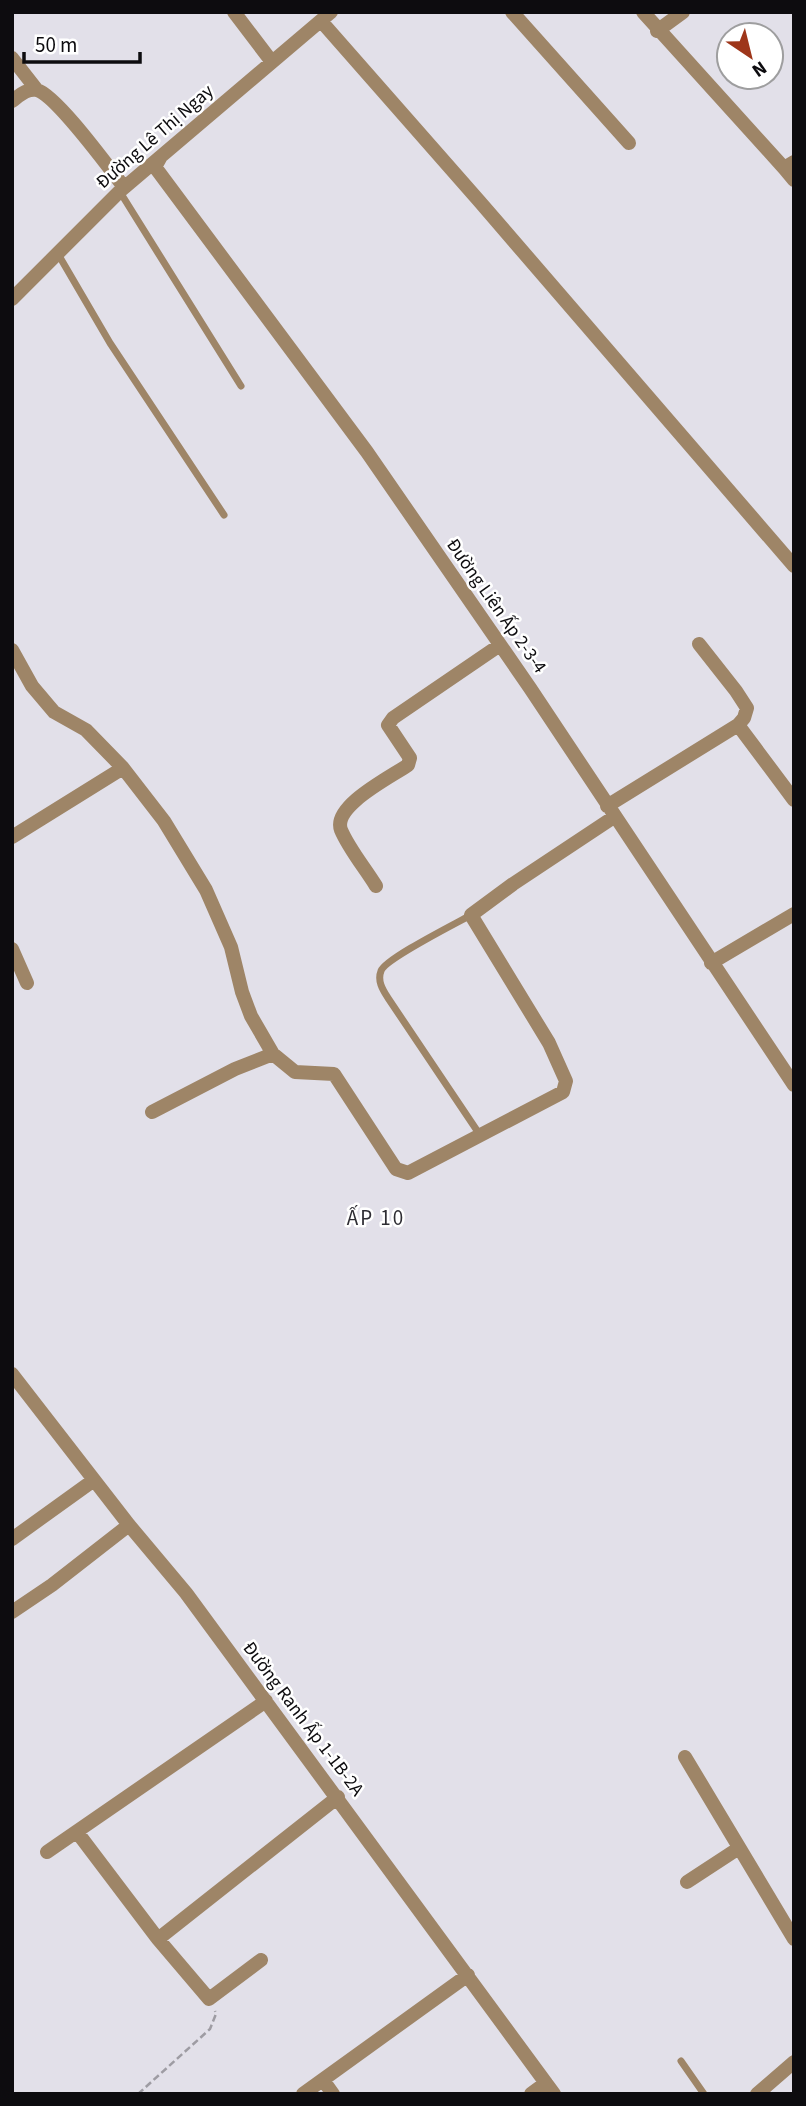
<svg xmlns="http://www.w3.org/2000/svg" width="806" height="2106" font-family="'Source Sans 3',sans-serif">
  <style>
    .lines { fill: none; stroke-linecap: round; stroke-linejoin: round }
    .path { stroke: #9e9ca3; stroke-width: 2.5; stroke-dasharray: 7 3.5; stroke-linecap: butt }
    .service { stroke: #9e8567; stroke-width: 7 }
    .minor { stroke: #9e8567; stroke-width: 14 }
    .labels { text-anchor: middle; dominant-baseline: central; stroke-width: 5; stroke-linejoin: round; paint-order: stroke }
    .street-label { font-size: 19px; fill: #0d0c0f; stroke: #fff }
    .neighbourhood-label { font-size: 21px; letter-spacing: 2px; fill: #2e2d33; stroke: #fff }
  </style>
  <rect width="100%" height="100%" fill="#e2e0e9"/>
  <g class="lines">
    <path class="path" d="M138,2094L210,2029L216,2014L215,2011"/>
    <path class="service" d="M120,192L241,386
      M58,254L110,343L224,515
      M471,915C455,924 385,959 381,971C377,981 383,990 388,998L480,1135
      M681,2061L704,2094"/>
    <path class="minor" d="M234,12L272,62
      M512,12L629,143
      M643,12L784,168L794,162
      M321,21L480,202L794,566
      M657,31L683,12
      M12,58L37,90
      M12,101C19,96 27,88 37,90C57,96 109,168 124,187
      M160,158L155,167L367,452L530,688L794,1085
      M784,168L794,180
      M12,299L119,192L331,12
      M699,644L736,691L747,708L744,718L738,725
      M12,650L32,686L54,712L86,730L123,768L12,837
      M123,768L164,821L206,890L231,947L242,992L251,1016L273,1054L295,1072L334,1074L396,1169L408,1173L563,1092L566,1081L549,1043L471,915L513,884L614,817
      M607,806L738,725L794,800
      M376,886C365,868 349,849 341,830C332,806 391,777 408,765L410,758L388,725L393,718L500,645
      M12,949L27,983
      M711,963L794,914
      M152,1112L235,1069L273,1054
      M12,1374L129,1525L186,1593L554,2094
      M12,1539L94,1480
      M12,1612L52,1585L129,1525
      M685,1757L794,1939
      M77,1832L158,1939
      M47,1852L266,1701
      M687,1882L739,1848
      M261,1960L209,1999L158,1939L338,1797
      M323,2080L333,2094
      M303,2094L468,1975
      M531,2094L546,2083
      M757,2094L794,2062"/>
  </g>
  <g class="labels">
    <g class="street-label">
      <text transform="translate(155 137) rotate(-41)">Đường Lê Thị Ngay</text>
      <text transform="translate(496 606) rotate(55)">Đường Liên Ấp 2-3-4</text>
      <text transform="translate(303 1719) rotate(53)">Đường Ranh Ấp 1-1B-2A</text>
    </g>
    <g class="neighbourhood-label">
      <text x="376" y="1218">ẤP 10</text>
    </g>
  </g>
  <rect width="806" height="2106" fill="none" stroke="#0d0c0f" stroke-width="28"/>
  <g transform="translate(750 56) rotate(145)"><circle r="33" fill="#ffffff" stroke="#9e9e9f" stroke-width="2"/>
  <path d="M0-5L12 26L0 18L-12 26Z" fill="#9e361a"/>
  <text y="-10" font-size="19" font-weight="bold" text-anchor="middle" fill="#0d0c0f">N</text>
  </g>
  <path d="M24 52v10h116v-10" fill="none" stroke="#0d0c0f" stroke-width="3.5"/>
  <text x="35" y="52" font-size="21" fill="#0d0c0f" stroke="#ffffff" stroke-width="5" paint-order="stroke">50 m</text>
</svg>
